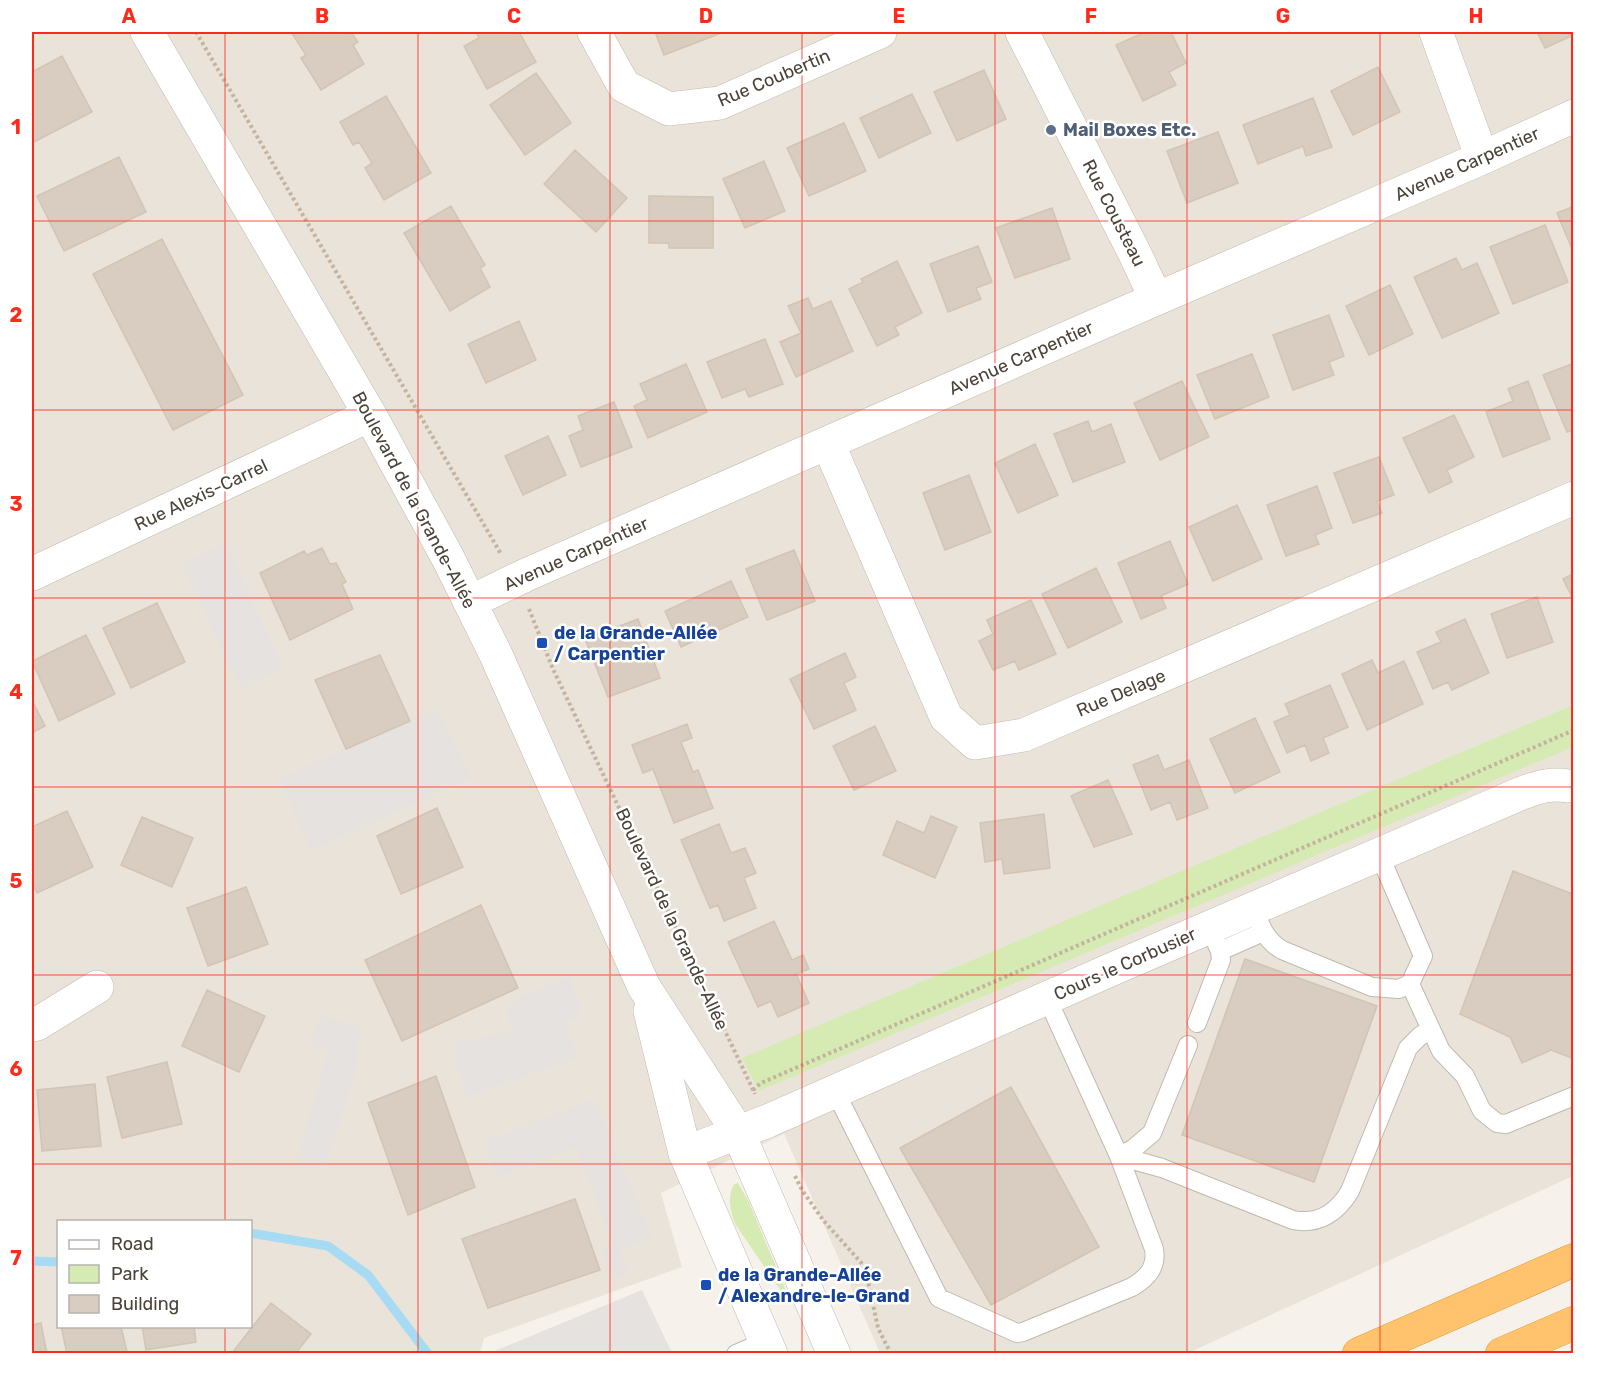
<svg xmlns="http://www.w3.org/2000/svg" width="1605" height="1385" font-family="Rubik,sans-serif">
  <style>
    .residential { fill: #eae3d9; fill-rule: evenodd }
    .green { fill: #d6ebb3 }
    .parking { fill: #e5e2df }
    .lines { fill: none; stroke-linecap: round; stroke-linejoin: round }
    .stream { stroke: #a7daf3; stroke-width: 9 }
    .building { fill: #d8cdc0; stroke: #d3c4b3; stroke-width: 1.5 }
    .service-casing { stroke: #c2b9ad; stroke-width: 20 }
    .minor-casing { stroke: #c2b9ad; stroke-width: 34 }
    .tertiary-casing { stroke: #c2b9ad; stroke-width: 34 }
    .motorway-casing { stroke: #e39738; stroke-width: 34 }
    .path { stroke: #c4b49e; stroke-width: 4; stroke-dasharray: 3 3; stroke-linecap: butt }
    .service { stroke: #fff; stroke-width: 18 }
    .minor { stroke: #fff; stroke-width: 33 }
    .tertiary { stroke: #fff; stroke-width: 33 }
    .motorway { stroke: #ffc36d; stroke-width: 33 }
    .grid { fill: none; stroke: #ff2a19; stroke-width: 1.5; stroke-opacity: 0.55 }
    .service-dot { fill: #5c6f8a; stroke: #fff; stroke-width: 2 }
    .transit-dot { fill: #1a4fb4; stroke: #fff; stroke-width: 2 }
    .labels { text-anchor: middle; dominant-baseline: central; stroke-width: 5; stroke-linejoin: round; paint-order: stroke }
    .street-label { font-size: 18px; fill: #4b4238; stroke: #fff }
    .service-label { font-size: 18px; font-weight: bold; fill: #4e5e75; stroke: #fff; text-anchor: start }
    .transit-label { font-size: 18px; font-weight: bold; fill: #164399; stroke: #fff; text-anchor: start }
    .neatline { fill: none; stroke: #ff2a19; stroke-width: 2 }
    .grid-label { font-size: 20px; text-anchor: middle; font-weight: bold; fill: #ff2a19 }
  </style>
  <rect width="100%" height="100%" fill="#f6f2eb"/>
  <path class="residential" d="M32,32H1573V1176L1188,1353H880L784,1134L661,1193L682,1267L484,1338L480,1353H32ZM58,1222H250V1326H58Z"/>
  <path class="green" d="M1573,705V747L759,1091L742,1058Z
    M738,1183L748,1200L787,1293L783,1294L735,1224C730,1211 727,1196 734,1184Z"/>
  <path class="parking" d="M226,543L283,669L240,687L182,563Z
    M438,709L472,777L311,850L279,778Z
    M569,977L579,1003L578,1018L564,1022L577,1057L468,1096L455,1060L454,1042L515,1032L506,1013L521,997Z
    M320,1015L359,1027L355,1073L326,1165L298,1157L329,1050L311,1045Z
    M594,1099L609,1134L612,1146L652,1237L620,1250L629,1274L611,1278L601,1250L613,1245L577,1147L497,1176L485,1141Z
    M642,1290L672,1353L493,1354L492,1352Z"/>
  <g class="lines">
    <path class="stream" d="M250,1233L328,1246L368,1275L428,1354
      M32,1261L58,1262"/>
  </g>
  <path class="building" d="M291,32H351L358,42L353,45L364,64L321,90L301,58L306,55Z
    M476,32H519L536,62L487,89L464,46L479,38Z
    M655,32H724L664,55Z
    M1145,32H1171L1186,63L1169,72L1176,85L1143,101L1116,45Z
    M1537,32H1574V35L1545,48Z
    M62,56L92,112L32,143V72Z
    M1378,67L1400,112L1353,135L1331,91Z
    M984,70L1006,119L957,141L934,92Z
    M536,73L571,123L525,155L490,105Z
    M912,94L931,133L879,158L860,118Z
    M386,96L431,173L384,200L365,168L372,163L359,142L353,145L340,122Z
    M1313,98L1332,147L1306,156L1303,146L1258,164L1243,125Z
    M844,123L866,171L809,196L787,148Z
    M1218,132L1238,183L1187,203L1167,151Z
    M575,150L627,198L596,232L544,184Z
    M119,157L146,212L64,251L37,196Z
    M764,161L785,211L745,228L723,179Z
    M649,196L713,197V248H669V243H649Z
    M451,206L485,265L480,268L490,287L450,311L404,233Z
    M1574,206V254L1557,213Z
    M1052,208L1070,259L1015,278L996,228Z
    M1545,225L1568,282L1513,304L1490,247Z
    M162,239L243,395L173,430L93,274Z
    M978,246L992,282L976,288L981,299L948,312L930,264Z
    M1456,258L1462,270L1477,263L1499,313L1442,338L1414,277Z
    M897,261L922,313L895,327L899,335L877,346L849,289L863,282L861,279Z
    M1390,285L1413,334L1369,355L1346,306Z
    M808,298L813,309L831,301L853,351L796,377L780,342L801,333L788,306Z
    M1329,315L1344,356L1329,362L1334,375L1293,390L1273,335Z
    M519,321L536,360L486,383L468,344Z
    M765,339L783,384L749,397L745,389L722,398L707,362Z
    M1252,354L1269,397L1215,419L1197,375Z
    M1574,363V430L1567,432L1543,375Z
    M686,364L707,412L648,438L634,406L647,400L640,384Z
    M1182,381L1209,437L1160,460L1134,403Z
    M1528,381L1550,439L1503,457L1486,412L1513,401L1508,389Z
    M614,402L632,447L581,467L569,436L583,430L578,416Z
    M1454,415L1474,457L1447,470L1452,482L1429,493L1403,438Z
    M1088,421L1092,432L1111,424L1125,462L1073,482L1054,434Z
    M548,436L566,475L523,495L505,456Z
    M1035,444L1058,495L1018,513L995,463Z
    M1379,457L1394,495L1377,501L1382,513L1353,523L1334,473Z
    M969,475L991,532L945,550L923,493Z
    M1317,486L1332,528L1315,535L1319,544L1286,556L1267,505Z
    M1237,505L1262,559L1213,581L1189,527Z
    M1170,541L1188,584L1161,596L1166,608L1141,619L1118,563Z
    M322,548L330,564L336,563L346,582L342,584L353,609L290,640L260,573L304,551L307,555Z
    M794,550L815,601L767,620L746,569Z
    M1096,568L1122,622L1068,648L1042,594Z
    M1574,573V601L1563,579Z
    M731,581L748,617L681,647L665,611Z
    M1537,597L1553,642L1507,658L1491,614Z
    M1031,600L1056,654L1019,670L1015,661L993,670L979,641L993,634L987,620Z
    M157,603L185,662L131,688L103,628Z
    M638,619L660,678L608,697L585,639Z
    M1465,619L1489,673L1452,690L1448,682L1433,689L1417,652L1441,642L1436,632Z
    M86,635L115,694L59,721L32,661Z
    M845,653L856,677L844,683L856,710L814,729L790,679Z
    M380,655L410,721L346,749L315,680Z
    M1372,660L1378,673L1404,661L1423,704L1367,730L1342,674Z
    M1330,685L1348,727L1323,738L1329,753L1311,761L1305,745L1287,753L1274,722L1290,715L1285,704Z
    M32,700L45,726L32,733Z
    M1255,718L1280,772L1235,793L1210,739Z
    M687,724L692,738L681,742L693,772L698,770L713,808L674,823L653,769L643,773L632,745Z
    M875,726L896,771L854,790L833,746Z
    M1158,755L1164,770L1189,760L1208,808L1177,820L1170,802L1151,810L1133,765Z
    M1108,780L1132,834L1094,847L1071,796Z
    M437,808L463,867L401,894L377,836Z
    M67,811L93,867L37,893L32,882V827Z
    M1044,814L1050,868L1004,874L1002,859L985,862L980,823Z
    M931,816L957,827L935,878L883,855L897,821L924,833Z
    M142,817L193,838L172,887L121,865Z
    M719,824L731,853L745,848L756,873L744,878L756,908L724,921L718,905L710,908L681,840Z
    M1513,871L1570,893L1574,891V1059L1551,1050L1522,1063L1510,1037L1460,1014Z
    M246,887L268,944L208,966L187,908Z
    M481,905L518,988L402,1041L365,960Z
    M774,921L792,960L803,955L809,969L796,974L809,1003L778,1017L771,1001L758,1007L728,942Z
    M1245,959L1377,1006L1314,1182L1182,1135Z
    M207,990L265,1016L239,1072L182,1046Z
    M167,1062L182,1124L122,1138L107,1077Z
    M436,1076L475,1187L408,1215L368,1103Z
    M95,1084L101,1146L42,1151L37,1090Z
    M1011,1087L1099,1247L991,1305L900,1148Z
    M575,1199L600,1270L488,1308L462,1239Z
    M271,1303L311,1334L295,1354L232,1353Z
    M41,1323L47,1354H32V1325Z
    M61,1326H121L127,1352L67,1354Z
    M142,1326H194L196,1342L146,1350Z"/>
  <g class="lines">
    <defs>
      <path id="service" d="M1379,854L1423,956L1410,984L1441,1051L1465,1076L1482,1111L1497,1123L1506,1124L1574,1096
        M1254,908C1260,925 1265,940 1282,950L1372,987L1399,989L1410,984
        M1220,951L1263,932
        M1047,998L1119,1156L1133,1149L1152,1133L1188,1045
        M1197,1023L1221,960L1220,951L1209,927
        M835,1091L939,1298L1017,1333L1023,1332L1132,1287C1147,1278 1157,1268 1154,1249L1119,1156
        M1119,1156L1162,1168L1293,1220C1318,1225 1337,1213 1350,1191L1408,1048L1420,1036L1431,1030
        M736,1354L766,1341"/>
      <path id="minor" d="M594,32L624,86L669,109L720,103L880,32
        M1022,32L1135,254L1156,299
        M1436,32L1482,158
        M828,443L946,717L975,743L1024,735L1574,498
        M32,574L370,415
        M470,602L528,574L1156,299L1482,158L1574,116
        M32,1025L37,1024L97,987
        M685,1153L768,1121L1117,967L1522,793C1538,787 1551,783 1568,786"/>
      <path id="tertiary" d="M147,32L370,415L448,558L496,655L644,987L738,1132L834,1354
        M650,1011L685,1153L771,1354"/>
      <path id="motorway" d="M1359,1354L1574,1260
        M1502,1354L1574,1323"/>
    </defs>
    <use href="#service" class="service-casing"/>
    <use href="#minor" class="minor-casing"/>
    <use href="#tertiary" class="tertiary-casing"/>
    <use href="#motorway" class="motorway-casing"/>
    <path class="path" d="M196,32L501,554
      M529,609L553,669L755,1094
      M753,1090L761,1083L1574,730
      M795,1176L802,1190L823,1220L865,1267L878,1328L891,1354"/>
    <use href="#service" class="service"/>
    <use href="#minor" class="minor"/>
    <use href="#tertiary" class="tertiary"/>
    <use href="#motorway" class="motorway"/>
  </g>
  <path class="grid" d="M225,32V1222M418,32V1354M610,32V1354M802,32V1354M995,32V1354M1187,32V1354M1380,32V1354M32,221H1574M32,410H1574M32,598H1574M32,787H1574M32,975H1574M32,1164H1574M225,1326V1354"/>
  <circle class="service-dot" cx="1051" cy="130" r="6"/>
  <g class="transit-dot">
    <rect x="536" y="637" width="12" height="12" rx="3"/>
    <rect x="700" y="1279" width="12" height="12" rx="3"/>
  </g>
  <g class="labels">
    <g class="street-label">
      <text transform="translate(774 78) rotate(-23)">Rue Coubertin</text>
      <text transform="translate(1467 164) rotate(-24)">Avenue Carpentier</text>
      <text transform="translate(1114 213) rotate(63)">Rue Cousteau</text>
      <text transform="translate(1021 358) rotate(-24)">Avenue Carpentier</text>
      <text transform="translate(201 495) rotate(-25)">Rue Alexis-Carrel</text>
      <text transform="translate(414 500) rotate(62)">Boulevard de la Grande-Allée</text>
      <text transform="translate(576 554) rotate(-24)">Avenue Carpentier</text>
      <text transform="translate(1121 693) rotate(-23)">Rue Delage</text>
      <text transform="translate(672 919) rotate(65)">Boulevard de la Grande-Allée</text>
      <text transform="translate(1125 964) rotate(-24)">Cours le Corbusier</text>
    </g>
    <g class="service-label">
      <text x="1063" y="130">Mail Boxes Etc.</text>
    </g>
    <g class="transit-label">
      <text x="554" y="633">de la Grande-Allée<tspan x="554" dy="21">/ Carpentier</tspan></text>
      <text x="718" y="1275">de la Grande-Allée<tspan x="718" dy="21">/ Alexandre-le-Grand</tspan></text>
    </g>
  </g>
  <rect width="1605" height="1385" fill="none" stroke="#ffffff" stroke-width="66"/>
  <rect x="57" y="1220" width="195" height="108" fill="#ffffff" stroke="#b7b3af" stroke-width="1.5"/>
  <rect x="69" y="1240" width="30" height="9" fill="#ffffff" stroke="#b7b3af" stroke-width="1.5"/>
  <text x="111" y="1250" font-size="18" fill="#4b4238">Road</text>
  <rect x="69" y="1265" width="30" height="18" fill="#d6ebb3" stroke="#b7b3af" stroke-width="1.5"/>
  <text x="111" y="1280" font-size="18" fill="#4b4238">Park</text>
  <rect x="69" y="1295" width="30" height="18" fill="#d8cdc0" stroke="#b7b3af" stroke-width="1.5"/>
  <text x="111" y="1310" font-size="18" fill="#4b4238">Building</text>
  <rect x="33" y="33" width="1539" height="1319" class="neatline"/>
  <g class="grid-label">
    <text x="129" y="23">A</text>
    <text x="322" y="23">B</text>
    <text x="514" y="23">C</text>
    <text x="706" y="23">D</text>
    <text x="899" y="23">E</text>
    <text x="1091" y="23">F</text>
    <text x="1283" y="23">G</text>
    <text x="1476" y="23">H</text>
    <text x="16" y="134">1</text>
    <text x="16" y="322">2</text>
    <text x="16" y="511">3</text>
    <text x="16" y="699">4</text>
    <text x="16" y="888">5</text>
    <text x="16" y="1076">6</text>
    <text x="16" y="1265">7</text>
  </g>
</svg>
